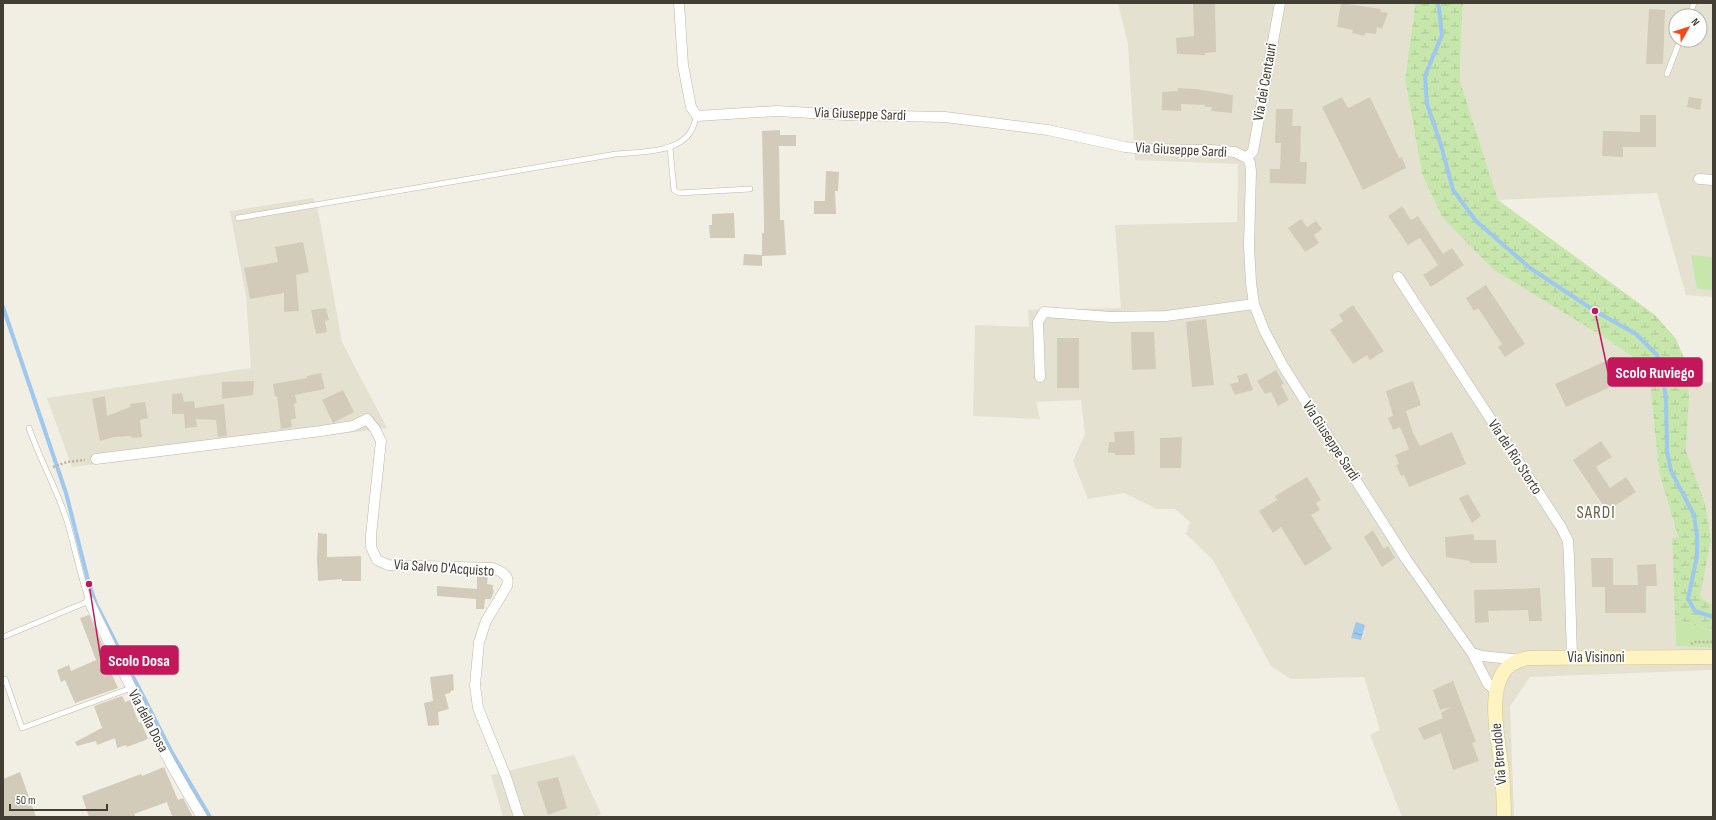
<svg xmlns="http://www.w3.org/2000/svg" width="1716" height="820" font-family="'Sofia Sans Condensed',sans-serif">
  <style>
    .residential { fill: #e5e1d1; fill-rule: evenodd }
    .green { fill: #c7e6ac }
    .wetland { fill: url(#wetland-marsh) }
    .water { fill: url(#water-ripples) }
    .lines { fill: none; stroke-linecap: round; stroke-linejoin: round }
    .stream { stroke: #9fc8ee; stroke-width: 4 }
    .building { fill: #d3cbb9 }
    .lane-casing { stroke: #bcb7a6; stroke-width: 6 }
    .street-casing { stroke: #bcb7a6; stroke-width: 11 }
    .secondary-casing { stroke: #d1c593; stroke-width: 15 }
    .path { stroke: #beb498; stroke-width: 2.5; stroke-dasharray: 2 2; stroke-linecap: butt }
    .lane { stroke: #fff; stroke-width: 5 }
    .street { stroke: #fff; stroke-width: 10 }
    .secondary { stroke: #fef4c1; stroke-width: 14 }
    .labels { text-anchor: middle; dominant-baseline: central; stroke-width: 3.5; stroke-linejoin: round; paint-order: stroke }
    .street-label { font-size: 15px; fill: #433e34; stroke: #fff }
    .quarter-label { font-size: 17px; letter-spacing: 1px; fill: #665d4b; stroke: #fff }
    .leader { fill: none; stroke: #c2185b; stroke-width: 1.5 }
    .callout-dot { fill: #c2185b; stroke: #fff; stroke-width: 1.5 }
    .callout { fill: #c2185b; stroke: #c2185b; stroke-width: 1.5 }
    .callout-label { font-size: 16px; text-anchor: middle; font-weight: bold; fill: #fff }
  </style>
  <defs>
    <pattern id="wetland-marsh" width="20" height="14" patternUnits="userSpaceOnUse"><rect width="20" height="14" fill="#c7e6ac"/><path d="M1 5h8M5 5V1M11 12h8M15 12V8" fill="none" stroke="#acc695"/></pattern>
    <pattern id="water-ripples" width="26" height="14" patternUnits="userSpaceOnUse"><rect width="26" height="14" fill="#9fc8ee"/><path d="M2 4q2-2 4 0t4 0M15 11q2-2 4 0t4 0" fill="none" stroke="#83a4c2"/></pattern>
  </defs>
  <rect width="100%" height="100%" fill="#f1eee3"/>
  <path class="residential" d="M1118,3H1414L1415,6L1405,79L1422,174L1442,217L1644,366L1649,375L1659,472L1678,538H1672L1676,646L1713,648V670L1530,677L1510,706L1514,817H1402L1370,735L1380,730L1364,677L1291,679L1271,666L1213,560L1186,534L1190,522L1175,509H1157L1124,493L1088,499L1073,461L1085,434L1081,400L1036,402L1040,419L973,416L975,325L1029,327L1028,310L1121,308L1115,225L1237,222L1238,164L1135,160L1128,44Z
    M1463,3H1713V297L1686,295L1657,193L1498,200L1460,81L1461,35ZM1676,16H1700V40H1676Z
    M313,198L318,210L342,342L387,428L72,467L47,398L251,368L246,296L230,211Z
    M1713,382V605L1700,597L1701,589L1686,451L1689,383Z
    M574,755L601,814L595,817H503L491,775Z"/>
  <path class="green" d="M1691,255L1713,257V290L1697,289Z
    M1675,619L1713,631V648L1676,646Z"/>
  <path class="wetland" d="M1414,3H1463L1461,35L1460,81L1498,200L1655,315L1676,339L1687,365L1689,395L1686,451L1705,504L1711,539L1700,597L1713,605V631L1675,619L1672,538L1678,537L1659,472L1649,375L1644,365L1604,337L1494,270L1442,217L1422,174L1405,79L1415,6Z"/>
  <path class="water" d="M1356,622L1365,625L1361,640L1351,638Z"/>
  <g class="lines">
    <path class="stream" d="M1437,3L1439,8L1442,35L1425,76L1427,104L1441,145L1453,190L1476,221L1530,268L1595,311L1636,334L1657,355L1662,372L1666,398L1667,451L1671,471L1694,515L1697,536V556L1688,599L1695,611L1713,617
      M3,307L66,493L89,584L96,604L171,751L210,817"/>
  </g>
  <path class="building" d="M1193,3H1215L1216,52L1205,53V55L1177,54L1176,38L1194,36Z
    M1341,3L1381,9L1380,11L1388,13L1382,29L1377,27L1376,34L1365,33L1364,36L1352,33L1353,30L1337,27Z
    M1649,9L1665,10L1663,64H1646Z
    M1177,88L1196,89L1233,95L1232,113L1211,111L1212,107H1205V105L1181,104V111L1162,110V92L1178,91Z
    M1342,97L1348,108L1370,97L1399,158L1402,157L1406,168L1363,190L1322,107Z
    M1689,97L1702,99L1700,110L1687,107Z
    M1276,109H1293L1292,126H1301L1300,162H1307L1306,184L1270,183V169H1280L1281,143H1275Z
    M1640,115H1656V147H1623V157L1602,156L1603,131L1640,132Z
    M780,130V135H796V146H779L780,220H784L786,255L762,256V266L743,265L744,254L762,255V233H764V221L762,131Z
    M826,171L839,172L838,191H835L836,214H814V201H825Z
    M1402,206L1411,220L1418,216L1443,254L1452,248L1464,265L1431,287L1423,275L1438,265L1420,238L1408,245L1388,216Z
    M734,213L735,238H710L709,225H712V214Z
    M1301,219L1307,227L1316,221L1322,229L1314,235L1319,243L1305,252L1288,228Z
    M303,242L309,272L296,275L299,311L284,312V293L250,299L244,268L278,262L275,247Z
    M1486,285L1525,344L1505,357L1498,347L1502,344L1478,308L1474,311L1466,298Z
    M1353,305L1384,351L1370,360L1367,355L1353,364L1330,330L1343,321L1339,315Z
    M326,308L329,320L325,321L327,332L316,334L311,310Z
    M1206,319L1214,385L1192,387L1186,322Z
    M1131,332H1154L1156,369L1132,370Z
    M1057,338H1079V388H1057Z
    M1606,361L1617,384L1566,407L1555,384Z
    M1276,370L1284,384L1281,385L1289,400L1278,406L1271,392L1265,394L1257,381Z
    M321,373L325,389L295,395L297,403L294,404L296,418L291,420L292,427L281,429L277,396L275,397L273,384L307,378V376Z
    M1247,373L1253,390L1235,395L1230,384L1239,382L1237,376Z
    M254,381L253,395L222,399V382Z
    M1413,381L1421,405L1406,411L1413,433L1420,446L1452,432L1466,464L1409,487L1404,475L1401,476L1396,465L1399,464L1395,455L1409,449L1400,427L1393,430L1388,418L1393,416L1386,391Z
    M343,390L354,412L333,423L322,400Z
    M182,393L184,402L194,401L195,408L224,404L227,436L218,437L216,420L196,419L197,427L185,428L184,414H172V394Z
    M105,396L107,416L130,407V404L145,402L148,418L140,420L142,437L132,438L131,436L114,437L100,441L92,399Z
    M1134,431L1135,455H1115V453H1108L1109,442H1115L1114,432Z
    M1182,437L1181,468H1160V438Z
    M1601,441L1612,457L1596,467L1610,488L1626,477L1636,492L1607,511L1573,460Z
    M1307,477L1321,500L1316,503L1320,510L1311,515L1332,549L1305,566L1281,527L1273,533L1259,511L1277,500L1275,496Z
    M1468,494L1481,516L1472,523L1459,498Z
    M1373,530L1384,549L1388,546L1395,558L1382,567L1364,537Z
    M318,533L327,534V557L361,556V581H342V579L318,581L317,560Z
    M1474,534V540H1496L1497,563H1470V561L1446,557L1445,537Z
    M1591,558H1613V585H1638L1637,565L1656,564L1657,586H1646V613H1605V587H1592Z
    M477,576H488L487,584L493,585V590L494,591L491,599H485L484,609H476V599L437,596V586L477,589Z
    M1540,588L1542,621H1529L1528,610L1488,611L1489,622L1475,623L1474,590Z
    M89,615L103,646L111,665L108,666L118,688L75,703L65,680L61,682L57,670L69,665L71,671L96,660L80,618Z
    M453,674L454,690L451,691L450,693L445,694L449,709L438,712L439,725L428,726L424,703L433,701L430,677Z
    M1453,681L1476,742L1472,743L1479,761L1453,770L1441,733L1424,740L1418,728L1443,718L1441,713L1450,707L1440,710L1433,690Z
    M122,696L125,702L130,700L139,723L141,722L148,739L127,747L126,745L117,748L115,738L97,745L96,741L77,746L75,742L102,728L94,706Z
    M164,767L178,800L183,798L193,817H174L171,814L167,802L134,814L136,817H89L82,796L141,774L142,776Z
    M20,772L36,817H3V779Z
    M558,777L567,808L548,815L537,782Z"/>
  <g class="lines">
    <defs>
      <path id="lane" d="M1689,16L1694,3
        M1667,74L1680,40
        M670,148L674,190L679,193L750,189
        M238,218L616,154C639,152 679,153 691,131C694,126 695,121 697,116
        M3,637L89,601C80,575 75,548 67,521C57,489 40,460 29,428
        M5,679L22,728L131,688"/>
      <path id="street" d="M679,3L683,65L691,107L697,116L777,111L845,115L945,117L1048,130L1125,147L1145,149L1212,150L1235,152L1247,158L1250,163L1251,171L1249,246L1251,283L1254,304L1264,330L1283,366L1406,559L1472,653L1488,684L1496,691
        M1247,158L1253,151L1280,3
        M1699,179L1713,180
        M1398,277L1561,527L1568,541L1569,557L1572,657
        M1040,377L1038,322L1044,312L1111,317L1166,316L1254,304
        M96,459L321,431L353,426L367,419L375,429L381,441L371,535V547L377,560L388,565L493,568C502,572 510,575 507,586L486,621L479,642L475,685L478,708L506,777L519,817
        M89,601C124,674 159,748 202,817
        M1472,653L1482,656L1521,660"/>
      <path id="secondary" d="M1504,817C1504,802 1503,786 1502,771C1499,742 1487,696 1504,671C1510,663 1519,660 1528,658L1713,657"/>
    </defs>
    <use href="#lane" class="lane-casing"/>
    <use href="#street" class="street-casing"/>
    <use href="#secondary" class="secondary-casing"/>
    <path class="path" d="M53,467L67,462L85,460
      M1691,644L1695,642H1713"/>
    <use href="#lane" class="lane"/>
    <use href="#street" class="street"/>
    <use href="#secondary" class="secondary"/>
  </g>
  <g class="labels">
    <g class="street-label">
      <text transform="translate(1265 82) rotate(-80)">Via dei Centauri</text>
      <text transform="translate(860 114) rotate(2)">Via Giuseppe Sardi</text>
      <text transform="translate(1181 150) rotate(3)">Via Giuseppe Sardi</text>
      <text transform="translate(1331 441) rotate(57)">Via Giuseppe Sardi</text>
      <text transform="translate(1515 457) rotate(57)">Via del Rio Storto</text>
      <text transform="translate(444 568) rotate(4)">Via Salvo D'Acquisto</text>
      <text x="1596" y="657">Via Visinoni</text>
      <text transform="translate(148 721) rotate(62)">Via della Dosa</text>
      <text transform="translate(1499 754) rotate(-95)">Via Brendole</text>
    </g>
    <g class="quarter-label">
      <text x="1596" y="513">SARDI</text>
    </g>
  </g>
  <path class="leader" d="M1595 311L1608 372M89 584L101 660"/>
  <g class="callout-dot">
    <circle cx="1595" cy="311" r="4"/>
    <circle cx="89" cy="584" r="4"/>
  </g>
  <g class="callout">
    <rect x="1608" y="358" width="94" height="28" rx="4"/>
    <rect x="101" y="646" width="77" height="28" rx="4"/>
  </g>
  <g class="callout-label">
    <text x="1655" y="378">Scolo Ruviego</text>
    <text x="139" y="666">Scolo Dosa</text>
  </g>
  <rect width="1716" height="820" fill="none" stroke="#433e34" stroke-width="8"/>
  <g transform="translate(1688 28) rotate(51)"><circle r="19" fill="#ffffff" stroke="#b4b2ae"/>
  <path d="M0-3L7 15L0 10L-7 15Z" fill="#f74915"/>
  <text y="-6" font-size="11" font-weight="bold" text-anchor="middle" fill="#433e34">N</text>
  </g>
  <path d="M10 804v6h97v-6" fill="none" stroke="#433e34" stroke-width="2"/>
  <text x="16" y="804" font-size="12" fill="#433e34" stroke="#ffffff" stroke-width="3" paint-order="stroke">50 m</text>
</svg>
